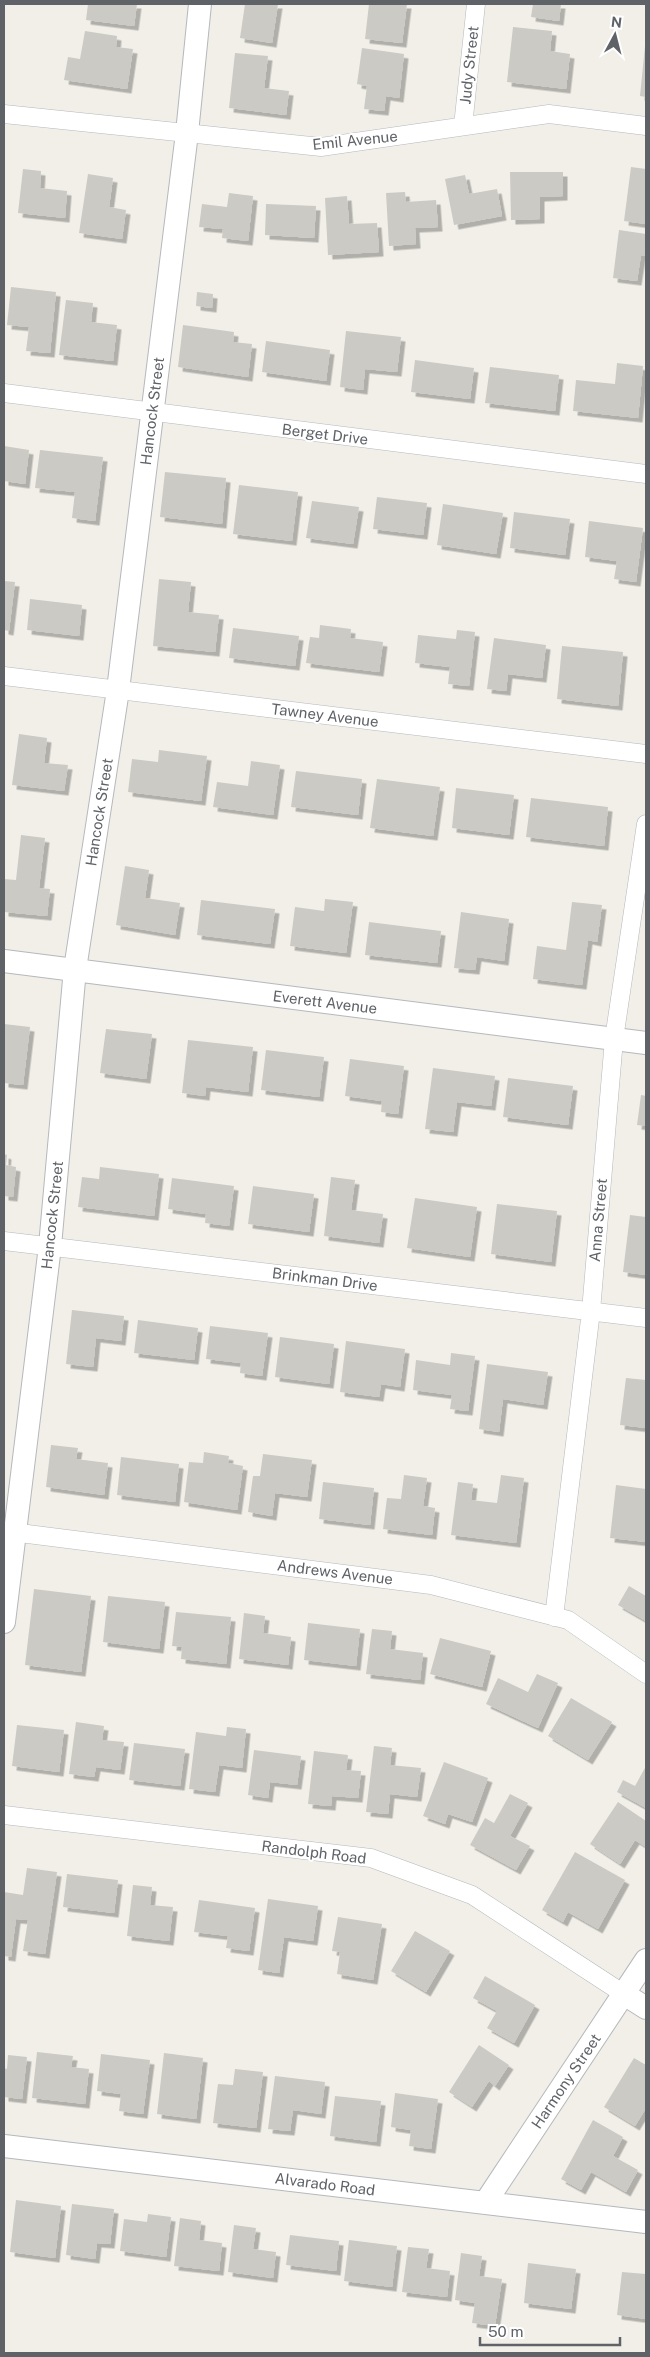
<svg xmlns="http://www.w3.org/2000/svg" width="650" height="2357" font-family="'Public Sans',sans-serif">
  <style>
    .building { fill: #cccac5; filter: url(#shadow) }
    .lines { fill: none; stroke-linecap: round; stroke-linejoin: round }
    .minor-casing { stroke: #b5b8bc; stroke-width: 19 }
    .tertiary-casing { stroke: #b5b8bc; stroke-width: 24 }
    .minor { stroke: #fff; stroke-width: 18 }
    .tertiary { stroke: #fff; stroke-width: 22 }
    .labels { text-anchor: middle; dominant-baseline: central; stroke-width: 4; stroke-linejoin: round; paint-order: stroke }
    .street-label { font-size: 15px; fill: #5f6368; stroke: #fff }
  </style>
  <defs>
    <filter id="shadow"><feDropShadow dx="4.5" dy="4.5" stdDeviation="0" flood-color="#0004"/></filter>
  </defs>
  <rect width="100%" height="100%" fill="#f1efe8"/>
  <path class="building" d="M88,4H137L134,26L86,20Z
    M245,4H278L272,43L240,38Z
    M369,4H407L402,43L365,39Z
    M533,4H561L559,21L531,17Z
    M513,27L552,31L550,51L570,54L566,89L507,82Z
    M85,31L117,36L116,47L133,49L127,89L64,80L68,57L80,59Z
    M645,46H646V97L640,96Z
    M362,48L404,54L399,98L386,96L384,111L364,109L367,86L357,84Z
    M235,53L268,56L264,88L289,91L286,115L229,108Z
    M631,167L646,169V224L624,221Z
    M23,169L41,171L40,188L67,191L65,218L18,213Z
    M510,172H563V196L540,197V219L511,220Z
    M88,174L113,178L109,207L126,210L122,239L79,233Z
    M465,175L469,194L497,189L502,216L454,225L445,179Z
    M405,192L406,202L436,200L438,227L415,228L416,244L389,246L386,193Z
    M229,193L253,196L248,241L222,238L223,229L199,227L202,204L227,207Z
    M347,196L349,224L377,223L379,252L328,255L325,198Z
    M266,204L316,206L314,238L265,235Z
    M619,230L646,234V256L641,255L637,281L613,278Z
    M11,287L56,292L50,353L26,351L29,327L7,325Z
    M197,292L213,294L212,308L196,306Z
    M66,300L93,303L91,322L117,325L113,361L59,355Z
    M183,325L234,332L233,342L252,344L248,377L178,367Z
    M346,331L401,337L397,372L365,369L363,390L340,387Z
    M266,341L330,350L326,381L262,372Z
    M415,360L474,368L470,399L411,392Z
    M617,363L643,366L638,418L573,411L576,380L615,384Z
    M490,367L559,375L555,411L485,403Z
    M4,446L29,450L25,484L4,481Z
    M40,450L103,457L95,521L72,518L75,492L35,488Z
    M165,472L226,478L222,524L160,517Z
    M239,485L298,492L292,541L233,534Z
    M377,497L427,503L423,535L373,529Z
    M312,501L359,507L353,544L306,538Z
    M443,504L503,513L496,554L437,545Z
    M514,512L570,519L565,555L510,548Z
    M589,521L643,528L636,582L614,579L617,561L585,557Z
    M159,579L191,582L188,612L219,615L215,652L153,646Z
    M4,581L15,582L9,631L4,630Z
    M30,599L82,605L79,636L27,630Z
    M320,625L351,629L350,638L383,642L379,672L306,663L310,637L319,638Z
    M233,628L299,636L295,666L229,658Z
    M457,630L475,632L469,686L448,684L450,667L415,663L418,635L456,639Z
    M494,638L546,645L542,678L508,674L506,691L487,689Z
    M562,646L623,652L618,706L557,699Z
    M19,734L47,738L44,763L68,765L64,791L12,785Z
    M159,750L207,756L201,801L128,792L132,759L158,762Z
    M251,761L280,765L273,815L213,807L217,782L248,786Z
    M296,771L362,779L358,815L291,807Z
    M377,779L440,787L433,836L370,828Z
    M456,788L514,795L509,835L452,828Z
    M531,798L608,807L604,846L526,837Z
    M21,835L45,838L39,888L50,889L47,916L4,912V879L16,880Z
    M125,866L149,870L145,898L180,903L175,935L116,925Z
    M325,899L353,902L346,953L290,946L295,907L324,911Z
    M201,900L275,909L270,944L197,935Z
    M572,902L602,905L597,942L588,940L582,985L533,979L537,946L566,950Z
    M461,912L509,919L504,961L477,957L475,970L454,968Z
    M369,922L441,931L437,963L365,955Z
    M4,1024L30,1027L23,1085L4,1083Z
    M106,1029L152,1034L146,1079L100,1073Z
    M188,1040L253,1047L248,1092L206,1087L205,1096L182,1093Z
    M266,1050L324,1057L319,1097L261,1090Z
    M350,1059L404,1066L398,1114L381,1112L382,1101L345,1096Z
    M433,1068L495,1076L491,1106L457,1102L453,1132L425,1129Z
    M508,1078L573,1086L568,1125L503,1117Z
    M641,1095L646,1096V1126L637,1125Z
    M4,1154L7,1155L6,1165L16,1167L13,1197L4,1196Z
    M100,1167L159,1174L154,1216L78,1207L82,1177L99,1179Z
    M331,1177L355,1180L351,1210L383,1214L379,1243L324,1236Z
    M172,1178L234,1186L229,1226L205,1223L206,1214L168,1209Z
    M253,1186L314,1194L309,1232L248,1224Z
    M415,1198L477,1207L470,1257L407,1248Z
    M497,1204L557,1211L551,1262L491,1254Z
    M630,1215L646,1217V1275L623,1272Z
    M72,1310L124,1316L121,1341L96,1338L93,1367L66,1364Z
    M138,1320L198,1328L194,1360L134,1353Z
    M210,1326L268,1333L262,1376L240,1373L241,1363L206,1359Z
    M280,1337L334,1344L329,1384L275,1377Z
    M346,1341L405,1349L400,1387L381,1384L379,1397L340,1392Z
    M451,1353L475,1356L468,1411L450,1409L452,1395L413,1390L416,1360L450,1365Z
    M487,1364L548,1372L543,1405L503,1399L499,1432L479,1429Z
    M626,1378L646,1380V1428L620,1425Z
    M51,1445L78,1448L76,1459L108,1463L104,1495L46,1487Z
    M204,1452L229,1456L228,1463L243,1466L237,1510L184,1502L189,1462L203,1463Z
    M263,1454L312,1460L307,1497L275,1493L272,1516L248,1512L253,1476H260Z
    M121,1457L179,1464L175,1502L117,1495Z
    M404,1475L427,1478L423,1506L435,1508L432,1535L383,1529L387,1498L401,1499Z
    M501,1475L524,1478L516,1543L451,1535L458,1482L473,1484L471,1500L497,1503Z
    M323,1482L374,1488L370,1525L319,1519Z
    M616,1485L646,1489V1542L610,1538Z
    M629,1586L646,1596V1621L618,1605Z
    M34,1589L91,1596L81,1672L25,1665Z
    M108,1596L165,1602L159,1649L103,1642Z
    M176,1612L231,1617L226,1664L181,1659L182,1647L172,1646Z
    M244,1613L265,1616L263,1633L291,1637L288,1665L239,1659Z
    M308,1623L360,1629L356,1666L304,1660Z
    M372,1629L392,1631L390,1649L423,1653L420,1680L366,1674Z
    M440,1638L491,1651L482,1687L430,1674Z
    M537,1674L558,1683L538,1728L486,1704L498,1678L528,1692Z
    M571,1698L612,1722L588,1760L548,1736Z
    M76,1722L104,1726L102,1740L124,1742L120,1770L96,1767L94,1777L69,1774Z
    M17,1725L64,1730L59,1772L12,1766Z
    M227,1727L246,1729L242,1768L219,1765L215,1792L189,1789L196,1732L226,1736Z
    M134,1743L185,1749L180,1786L129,1780Z
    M374,1746L392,1748L390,1765L421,1768L417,1797L390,1794L388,1814L366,1812Z
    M254,1750L301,1756L297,1785L270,1782L268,1798L248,1795Z
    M314,1751L348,1755L346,1770L361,1771L358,1798L332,1796L331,1806L308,1804Z
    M444,1762L488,1778L472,1822L448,1814L445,1824L423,1816Z
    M646,1766V1808L617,1792L623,1780L635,1786Z
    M510,1794L528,1803L510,1836L530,1846L516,1870L470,1845L485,1818L494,1823Z
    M618,1802L646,1821V1847L635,1840L620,1864L590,1844Z
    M575,1852L625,1880L598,1929L568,1912L563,1922L542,1910Z
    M27,1868L57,1872L45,1954L23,1951L28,1920L16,1919L11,1957L4,1956V1892L23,1895Z
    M67,1874L118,1880L114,1913L63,1907Z
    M133,1885L152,1887L150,1905L173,1907L169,1941L127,1936Z
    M268,1899L318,1906L313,1941L284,1937L279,1973L258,1970Z
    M199,1900L255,1908L249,1951L226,1948L228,1936L194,1932Z
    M338,1917L382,1924L373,1980L337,1974L340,1952L332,1951Z
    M415,1931L450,1951L426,1992L391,1971Z
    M485,1976L535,2005L514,2043L487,2028L497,2011L473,1998Z
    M479,2045L509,2065L495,2086L489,2081L472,2107L449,2092Z
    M37,2052L73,2056L71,2067L89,2069L85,2104L32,2098Z
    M164,2053L203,2058L196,2119L157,2114Z
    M101,2054L150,2060L143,2114L119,2111L121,2094L97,2091Z
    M8,2055L27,2057L22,2099L4,2097V2068L7,2069Z
    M634,2058L646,2065V2108L635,2126L604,2107Z
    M235,2069L263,2072L256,2128L213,2123L218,2084L233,2085Z
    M275,2076L325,2082L321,2114L293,2110L290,2131L268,2129Z
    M395,2093L438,2099L431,2149L409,2146L411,2130L391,2127Z
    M335,2096L381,2101L376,2142L330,2136Z
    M593,2120L623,2137L613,2156L638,2170L626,2192L591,2172L581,2190L561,2179Z
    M16,2200L61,2206L55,2258L10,2252Z
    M72,2204L114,2209L110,2244L97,2243L95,2259L66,2255Z
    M148,2214L171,2217L166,2257L120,2251L124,2219L147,2222Z
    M180,2218L201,2221L199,2240L222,2243L219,2271L174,2266Z
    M234,2225L256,2228L253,2249L276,2252L273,2278L228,2272Z
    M290,2235L339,2241L336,2271L286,2265Z
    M349,2240L397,2246L392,2287L344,2281Z
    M408,2247L429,2249L426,2268L450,2271L447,2297L402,2292Z
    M461,2253L482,2256L479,2276L502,2279L495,2326L472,2323L475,2303L455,2300Z
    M528,2263L576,2269L571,2309L524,2303Z
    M622,2272L646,2274V2319L617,2315Z"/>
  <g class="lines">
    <defs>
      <path id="minor" d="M4,114L321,147L549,114L646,126
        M463,126L476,4
        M4,393L646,474
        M4,676L646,754
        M4,1241L646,1318
        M4,1531L431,1585L568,1620L646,1674
        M554,1617L591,1311L614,1039L646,824
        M4,1815L371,1858L472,1895L624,1994"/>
      <path id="tertiary" d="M4,961L646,1043
        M4,1622L50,1246L75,969L118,690L187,133L200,4
        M624,1994L646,2008
        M4,2146L646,2222
        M485,2203L646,1960"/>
    </defs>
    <use href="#minor" class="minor-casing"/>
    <use href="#tertiary" class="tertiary-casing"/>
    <use href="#minor" class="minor"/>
    <use href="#tertiary" class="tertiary"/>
  </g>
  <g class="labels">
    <g class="street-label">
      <text transform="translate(469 65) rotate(-84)">Judy Street</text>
      <text transform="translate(355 140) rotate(-6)">Emil Avenue</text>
      <text transform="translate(152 411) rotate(-83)">Hancock Street</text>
      <text transform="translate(325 434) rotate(7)">Berget Drive</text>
      <text transform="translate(325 715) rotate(7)">Tawney Avenue</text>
      <text transform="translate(99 812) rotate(-81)">Hancock Street</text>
      <text transform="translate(325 1002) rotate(7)">Everett Avenue</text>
      <text transform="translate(52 1215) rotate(-84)">Hancock Street</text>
      <text transform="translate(598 1220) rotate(-85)">Anna Street</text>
      <text transform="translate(325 1279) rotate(7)">Brinkman Drive</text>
      <text transform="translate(335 1572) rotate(7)">Andrews Avenue</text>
      <text transform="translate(314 1852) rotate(7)">Randolph Road</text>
      <text transform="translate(566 2081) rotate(-56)">Harmony Street</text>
      <text transform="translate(325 2184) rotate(7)">Alvarado Road</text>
    </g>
  </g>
  <rect width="650" height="2357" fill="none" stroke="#5f6368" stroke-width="10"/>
  <g transform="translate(615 35) rotate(7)" stroke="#ffffff" stroke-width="4" paint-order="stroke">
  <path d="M0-4L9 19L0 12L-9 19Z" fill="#5f6368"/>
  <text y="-8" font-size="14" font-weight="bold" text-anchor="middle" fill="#5f6368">N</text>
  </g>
  <path d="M480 2337v8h140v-8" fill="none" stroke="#5f6368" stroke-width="2.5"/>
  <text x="488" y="2337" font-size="15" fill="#5f6368" stroke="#ffffff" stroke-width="4" paint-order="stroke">50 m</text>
</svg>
